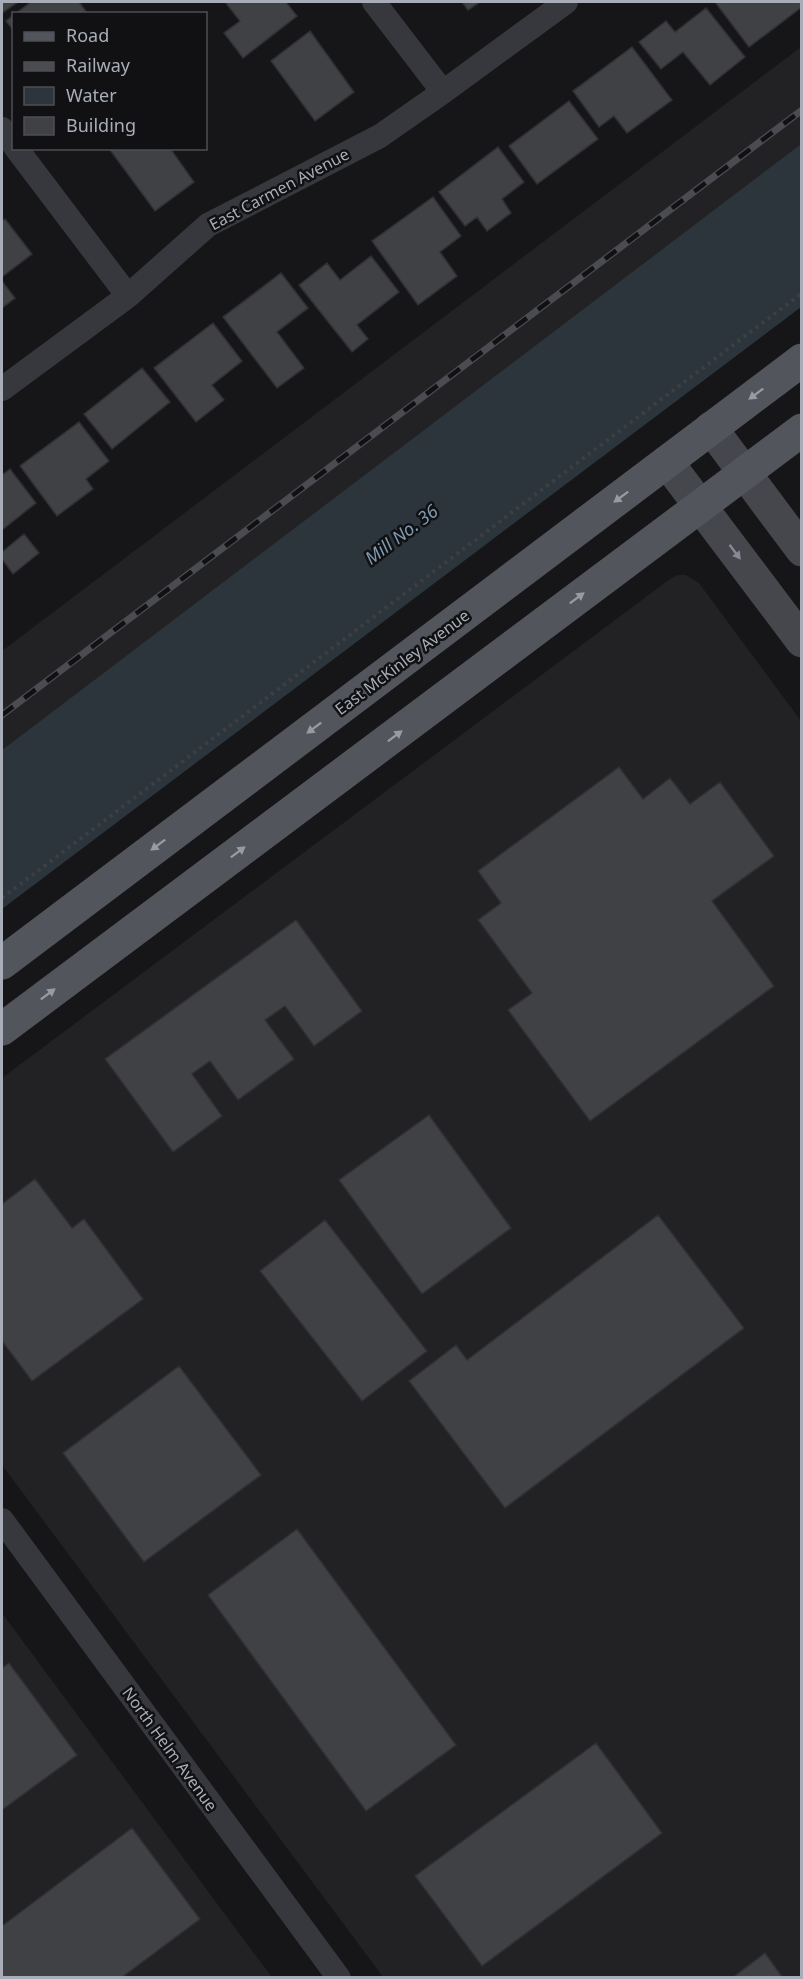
<svg xmlns="http://www.w3.org/2000/svg" width="803" height="1979" font-family="'Noto Sans',sans-serif">
  <style>
    .built { fill: #222225 }
    .water { fill: #2c353c }
    .building { fill: #404145; stroke: #303034; stroke-width: 1.5 }
    .lines { fill: none; stroke-linecap: round; stroke-linejoin: round }
    .path { stroke: #3d3f44; stroke-width: 4; stroke-dasharray: 3 4.5; stroke-linecap: butt }
    .minor { stroke: #37383d; stroke-width: 24 }
    .secondary { stroke: #45474d; stroke-width: 33 }
    .primary { stroke: #53555c; stroke-width: 33 }
    .rail-casing { stroke: #4a4c52; stroke-width: 7 }
    .rail { stroke: #111113; stroke-width: 4.5; stroke-dasharray: 14; stroke-linecap: butt }
    .oneway { fill: #979ba6 }
    .oneway2 { fill: #858993 }
    .labels { text-anchor: middle; dominant-baseline: central; stroke-width: 5; stroke-linejoin: round; paint-order: stroke }
    .street-label { font-size: 16px; fill: #a8adb8; stroke: #111113 }
    .water-label { font-size: 18px; font-style: italic; fill: #7f9bb3; stroke: #111113 }
  </style>
  <rect width="100%" height="100%" fill="#161618"/>
  <path class="built" d="M801,47V144L2,750V651Z
    M678,575H686L699,583L801,721V1977H383L2,1465V1078L670,579Z
    M2,1613L247,1944L272,1977H2Z"/>
  <path class="water" d="M801,144V307L2,909V750Z"/>
  <path class="building" d="M2,2H18L2,13Z
    M31,2H79L88,14H15Z
    M225,2H286L297,16L243,58L224,33L240,21Z
    M462,2H480L468,10Z
    M715,2H802V7L749,47Z
    M706,8L745,57L710,85L683,52L661,69L639,42L666,21L675,32Z
    M14,15V31L6,21Z
    M310,31L354,92L315,121L271,61Z
    M632,47L672,100L627,133L614,116L599,127L573,91Z
    M569,101L598,139L537,184L509,146Z
    M498,147L524,182L502,199L511,213L487,231L477,217L465,226L439,192Z
    M113,148H170L194,182L155,211L110,150Z
    M433,197L461,236L440,252L457,276L418,305L372,241Z
    M5,219L32,254L2,277V221Z
    M371,256L399,292L357,325L368,339L352,352L299,285L327,263L340,280Z
    M281,273L308,308L277,332L304,368L277,388L223,317Z
    M2,281L15,298L2,308Z
    M213,323L242,361L212,385L224,400L196,422L154,368Z
    M142,368L170,402L112,449L84,414Z
    M79,422L109,461L86,479L93,489L57,516L20,466Z
    M10,469L36,503L2,530V475Z
    M24,534L39,553L13,574L2,559V552Z
    M619,767L643,799L670,778L690,804L720,782L774,856L712,901L774,986L590,1121L508,1010L532,993L478,920L501,903L478,871Z
    M296,920L362,1011L314,1046L285,1006L265,1020L294,1059L238,1100L210,1061L192,1074L222,1116L173,1152L105,1059Z
    M429,1115L511,1228L422,1294L339,1180Z
    M35,1179L72,1228L84,1219L143,1299L32,1381L2,1341V1204Z
    M658,1215L744,1328L505,1508L409,1381L456,1345L467,1360Z
    M325,1220L427,1351L362,1401L260,1271Z
    M179,1366L261,1475L144,1562L63,1453Z
    M297,1529L456,1745L366,1811L208,1595Z
    M9,1663L77,1755L2,1810V1668Z
    M596,1743L662,1833L482,1966L415,1876Z
    M132,1828L200,1919L121,1978H2V1926Z
    M765,1953L783,1978H732Z"/>
  <g class="lines">
    <path class="path" d="M2,898L802,293"/>
    <path class="minor" d="M374,2L443,92
      M2,129L14,145
      M16,148L128,296
      M2,389L128,296L208,225L380,136L443,92L566,2
      M2,1520L339,1978"/>
    <path class="secondary" d="M711,428L802,550
      M667,462L802,641"/>
    <path class="primary" d="M2,963L802,360
      M2,1029L802,430"/>
    <defs>
      <path id="rail" d="M2,715L802,110"/>
    </defs>
    <use href="#rail" class="rail-casing"/>
    <use href="#rail" class="rail"/>
  </g>
  <defs><path id="oneway-solid" d="M-6-.8H1V-3.2L6.5 0L1 3.2V.8H-6Z" transform="scale(1.5)"/></defs>
  <g class="oneway">
    <use href="#oneway-solid" transform="translate(756 394) rotate(143)"/>
    <use href="#oneway-solid" transform="translate(621 497) rotate(143)"/>
    <use href="#oneway-solid" transform="translate(577 598) rotate(-37)"/>
    <use href="#oneway-solid" transform="translate(314 728) rotate(143)"/>
    <use href="#oneway-solid" transform="translate(395 736) rotate(-37)"/>
    <use href="#oneway-solid" transform="translate(158 845) rotate(143)"/>
    <use href="#oneway-solid" transform="translate(238 852) rotate(-37)"/>
    <use href="#oneway-solid" transform="translate(48 994) rotate(-37)"/>
  </g>
  <use class="oneway2" href="#oneway-solid" transform="translate(735 552) rotate(53)"/>
  <g class="labels">
    <g class="street-label">
      <text transform="translate(279 189) rotate(-28)">East Carmen Avenue</text>
      <text transform="translate(402 662) rotate(-37)">East McKinley Avenue</text>
      <text transform="translate(170 1749) rotate(54)">North Helm Avenue</text>
    </g>
    <g class="water-label">
      <text transform="translate(401 534) rotate(-37)">Mill No. 36</text>
    </g>
  </g>
  <rect width="803" height="1979" fill="none" stroke="#a8adb8" stroke-width="6"/>
  <rect x="12" y="12" width="195" height="138" fill="#111113" stroke="#4d4f55" stroke-width="1.5"/>
  <rect x="24" y="32" width="30" height="9" fill="#53555c" stroke="#4d4f55" stroke-width="1.5"/>
  <text x="66" y="42" font-size="18" fill="#a8adb8">Road</text>
  <rect x="24" y="62" width="30" height="9" fill="#4a4c52" stroke="#4d4f55" stroke-width="1.5"/>
  <text x="66" y="72" font-size="18" fill="#a8adb8">Railway</text>
  <rect x="24" y="87" width="30" height="18" fill="#2c353c" stroke="#4d4f55" stroke-width="1.5"/>
  <text x="66" y="102" font-size="18" fill="#a8adb8">Water</text>
  <rect x="24" y="117" width="30" height="18" fill="#404145" stroke="#4d4f55" stroke-width="1.5"/>
  <text x="66" y="132" font-size="18" fill="#a8adb8">Building</text>
</svg>
